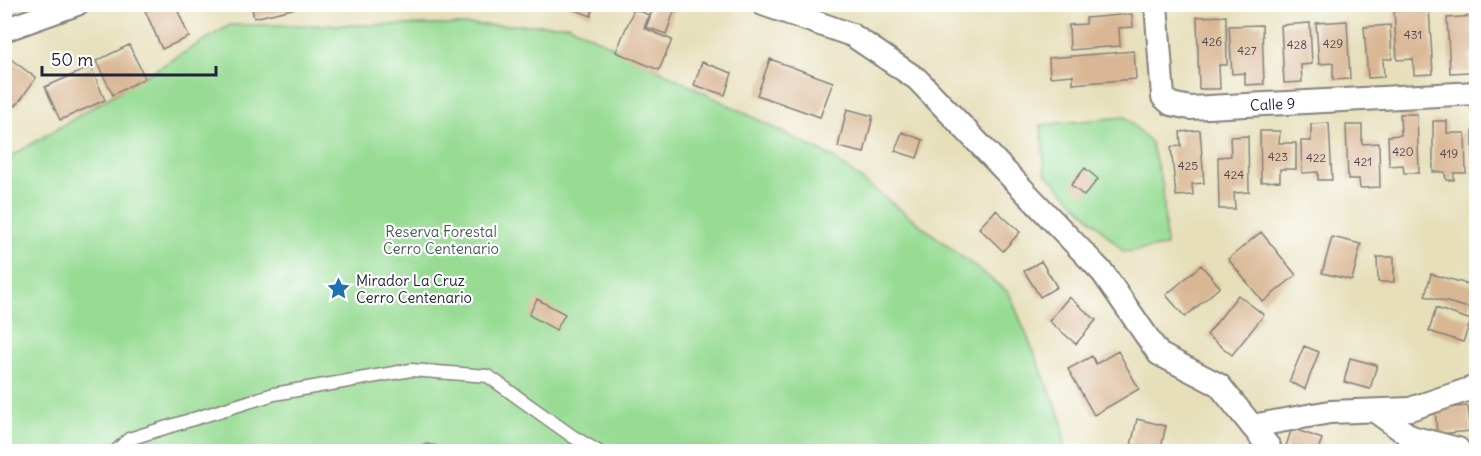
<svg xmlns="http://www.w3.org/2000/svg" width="1481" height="456" font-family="Delius,sans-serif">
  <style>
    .green { fill: #98dc94; stroke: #5d7f68; stroke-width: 1.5 }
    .building { fill: #d9b794 }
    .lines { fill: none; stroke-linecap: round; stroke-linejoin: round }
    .lane-casing { stroke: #84807a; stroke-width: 15 }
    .street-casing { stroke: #84807a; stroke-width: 26 }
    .lane { stroke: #fff; stroke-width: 12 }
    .street { stroke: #fff; stroke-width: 22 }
    .labels { text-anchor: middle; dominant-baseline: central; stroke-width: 4.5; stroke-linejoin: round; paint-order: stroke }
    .number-label { font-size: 12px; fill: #504751 }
    .street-label { font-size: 15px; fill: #22223b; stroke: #fff }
    .park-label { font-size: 15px; fill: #455a56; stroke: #fff }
    .poi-label { font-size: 15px; fill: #22223b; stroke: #fff; text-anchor: start }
  </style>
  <rect width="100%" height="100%" fill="#fff"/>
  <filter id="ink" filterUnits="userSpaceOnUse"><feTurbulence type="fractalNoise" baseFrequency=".0167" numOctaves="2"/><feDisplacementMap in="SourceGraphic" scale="12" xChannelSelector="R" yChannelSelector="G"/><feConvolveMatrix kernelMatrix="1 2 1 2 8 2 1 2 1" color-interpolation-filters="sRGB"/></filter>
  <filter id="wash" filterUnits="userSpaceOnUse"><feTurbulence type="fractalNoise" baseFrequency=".008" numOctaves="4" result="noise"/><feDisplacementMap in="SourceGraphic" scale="24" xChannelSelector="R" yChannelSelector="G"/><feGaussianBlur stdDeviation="1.35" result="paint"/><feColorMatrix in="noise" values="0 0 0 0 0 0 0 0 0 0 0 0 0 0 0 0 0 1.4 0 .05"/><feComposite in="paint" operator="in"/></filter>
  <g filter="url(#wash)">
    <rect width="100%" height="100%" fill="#e6dfba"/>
    <path class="green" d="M230,25H569L832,157L1009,293L1062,420L1065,451L5,452V160Z
      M1125,117L1151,143L1163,187L1166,246L1124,252L1045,173L1041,125Z"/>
    <g id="blocks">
      <path class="building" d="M151,4H175L189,37L162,49L144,8Z
        M251,4H308L309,5L254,18Z
        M560,4H594L591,16Z
        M655,4H662L675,9L666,34L646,27Z
        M1429,8L1433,74L1414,75L1413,59L1397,60L1394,10Z
        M634,9L649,15L644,28L672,40L659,70L616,52Z
        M1132,14L1133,27L1119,28L1120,46L1070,50L1069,25L1086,24V18Z
        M1226,16L1227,65H1219L1220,89H1199L1197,17Z
        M1475,16L1476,53L1469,54L1470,72L1450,73L1447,18Z
        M1347,21L1350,79L1333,80V63L1319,64L1316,23Z
        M1310,23L1312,64L1301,65L1302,82L1284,83L1281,25Z
        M1262,25L1264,84L1245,85V73L1232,74L1229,26Z
        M1390,25L1392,59H1383L1384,77L1368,78L1364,27Z
        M129,45L145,78L113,95L96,61Z
        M1134,51L1136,79L1073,84V75L1050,77L1049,58Z
        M4,54L36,78L16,106L4,97Z
        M770,59L833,82L820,117L757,95Z
        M702,62L732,73L725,95L694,85Z
        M91,67L105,100L60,120L45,87Z
        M847,109L873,116L864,153L838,147Z
        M1400,114H1417L1419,173H1404L1403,165L1389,166L1388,136L1401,135Z
        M1433,121H1447V133H1465L1466,173H1454V180H1446L1445,172H1433Z
        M1329,123L1332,180H1318V172L1302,173L1301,141H1311V124Z
        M1346,125H1362V144L1379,143L1380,187L1360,188L1359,179H1348Z
        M1200,130L1204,183L1192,184L1193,195L1176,196L1171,147L1181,146L1180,132Z
        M1473,130H1476V178H1473Z
        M1260,131H1280L1279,143H1296V169H1280V181L1261,182Z
        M902,132L923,140L917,158L895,151Z
        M1248,136L1249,192L1234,193L1235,209H1219L1218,157L1231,156L1230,137Z
        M1085,168L1098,179L1084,196L1071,185Z
        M996,210L1020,232L1003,251L979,228Z
        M1261,232L1296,275L1263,302L1228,259Z
        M1332,237L1361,244L1352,280L1322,273Z
        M1377,257H1394V282H1378Z
        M1041,261L1057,287L1040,297L1024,271Z
        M1201,265L1220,287L1185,317L1166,295Z
        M1431,274L1475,286L1469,308L1425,296Z
        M1238,295L1264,315L1232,355L1207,335Z
        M1069,297L1096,320L1076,344L1049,321Z
        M537,299L565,314L556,330L529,315Z
        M1436,308L1471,320L1463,342L1429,331Z
        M1304,346L1319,352L1305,389L1289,382Z
        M1118,351L1139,389L1094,415L1068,369L1092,356L1096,364Z
        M1350,358L1377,365L1370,389L1344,382Z
        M1468,406L1471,431L1437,434L1435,409Z
        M1137,419L1166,426L1160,452L1131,446Z
        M1292,428L1322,439L1317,452H1293L1285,449Z
        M427,444L438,446L449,452H407L417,446Z"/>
    </g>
  </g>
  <g filter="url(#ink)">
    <use href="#blocks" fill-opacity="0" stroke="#84807a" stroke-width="1.5"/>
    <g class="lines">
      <defs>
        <path id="lane" d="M115,452L129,439L274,394L411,370L488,376L572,436L599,452"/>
        <g id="street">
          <path d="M763,4L852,35L917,79L1103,273L1159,354L1219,385L1269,447L1267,452"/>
          <path id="s1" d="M1156,4L1163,97L1171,104L1190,108L1476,93"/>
          <path d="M4,30L77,4"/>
          <path d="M1375,411L1411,437L1458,449L1459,452"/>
          <path d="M1252,426L1330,412L1410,409L1476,387"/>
        </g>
      </defs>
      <use href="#lane" class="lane-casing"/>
      <use href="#street" class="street-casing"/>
      <use href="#lane" class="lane"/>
      <use href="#street" class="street"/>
    </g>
  </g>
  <defs>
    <symbol id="sight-bare" viewBox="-9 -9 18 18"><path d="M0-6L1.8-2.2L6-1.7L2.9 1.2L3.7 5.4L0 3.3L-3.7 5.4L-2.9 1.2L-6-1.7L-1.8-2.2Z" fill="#1f6fb2" stroke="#fff" stroke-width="2.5" paint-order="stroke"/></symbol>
  </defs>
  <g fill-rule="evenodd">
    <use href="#sight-bare" x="322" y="272" width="33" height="33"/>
  </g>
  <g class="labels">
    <g class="number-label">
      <text x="1413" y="34">431</text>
      <text x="1212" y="41">426</text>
      <text x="1333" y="43">429</text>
      <text x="1297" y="44">428</text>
      <text x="1247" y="50">427</text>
      <text x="1403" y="151">420</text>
      <text x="1449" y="153">419</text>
      <text x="1278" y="156">423</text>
      <text x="1316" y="157">422</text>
      <text x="1363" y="161">421</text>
      <text x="1188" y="165">425</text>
      <text x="1234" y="174">424</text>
    </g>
    <g class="street-label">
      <text stroke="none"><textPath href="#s1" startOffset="206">Calle 9</textPath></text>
    </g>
    <g class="park-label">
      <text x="441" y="231">Reserva Forestal<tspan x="441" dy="17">Cerro Centenario</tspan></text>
    </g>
    <g class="poi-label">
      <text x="356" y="280">Mirador La Cruz<tspan x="356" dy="17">Cerro Centenario</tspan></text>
    </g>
  </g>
  <rect width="1481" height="456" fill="none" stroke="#fff" stroke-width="24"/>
  <path d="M42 66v9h174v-9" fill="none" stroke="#22223b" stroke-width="3"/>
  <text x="51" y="66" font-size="18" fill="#22223b" stroke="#ffffff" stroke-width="4.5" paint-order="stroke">50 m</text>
</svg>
